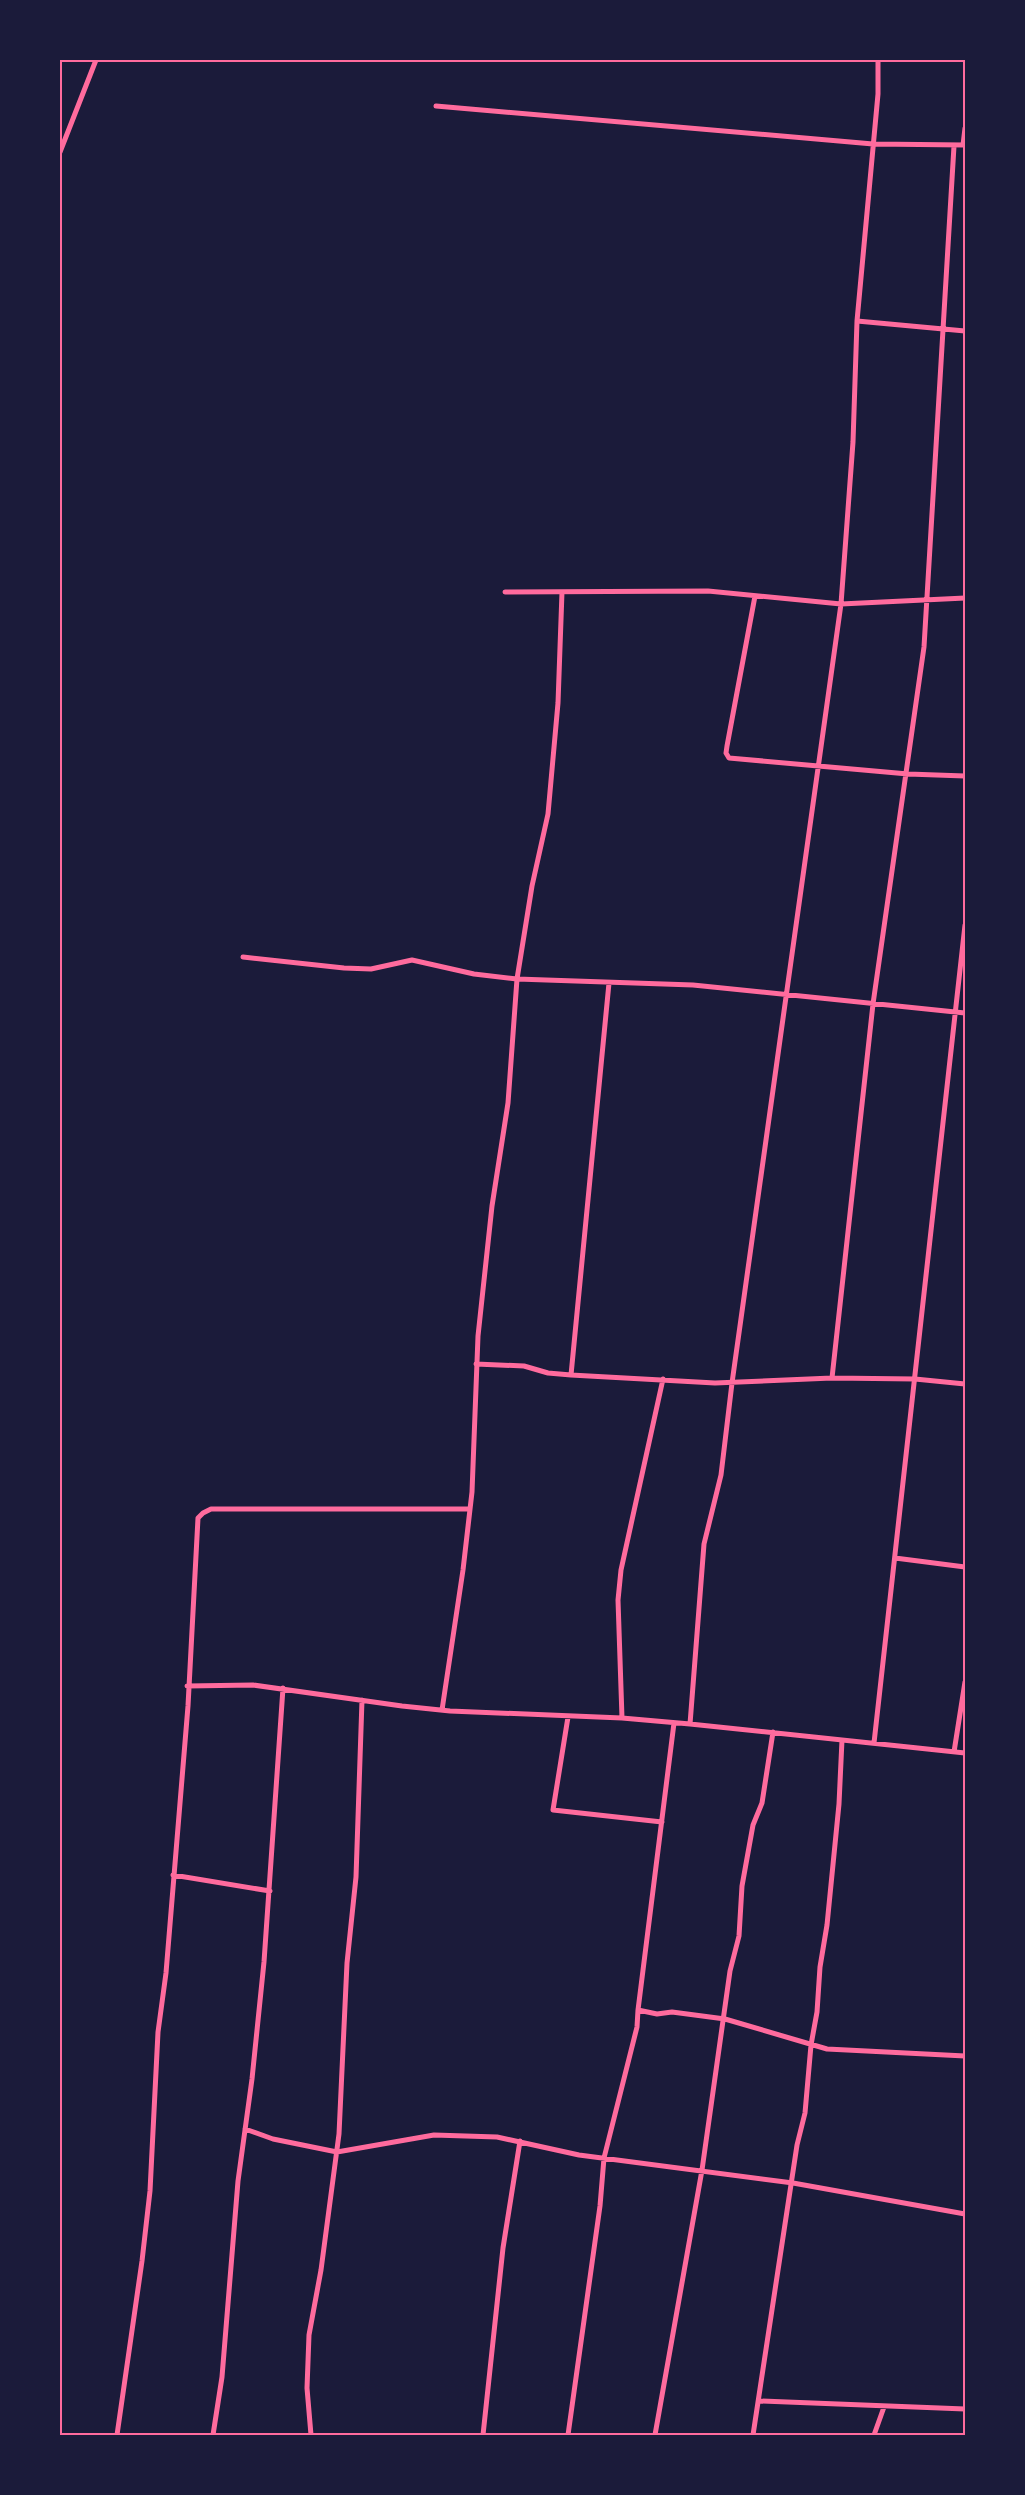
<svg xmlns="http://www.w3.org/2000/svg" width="1025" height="2495" font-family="Signika,sans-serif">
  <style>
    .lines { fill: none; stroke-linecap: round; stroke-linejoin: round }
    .minor { stroke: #ff6b9d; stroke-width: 5 }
    .neatline { fill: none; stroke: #ff6b9d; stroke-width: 2 }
  </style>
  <rect width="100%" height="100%" fill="#1b1b3a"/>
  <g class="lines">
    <path class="minor" d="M436,106L873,144L965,145
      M963,145L965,128
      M60,152L96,60
      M857,321L965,331
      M505,592L708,591L841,604L965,598
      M755,596L727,746L726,753L729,758L908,774L965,776
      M243,957L344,968L371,969L412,960L474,974L517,979L693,985L965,1013
      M476,1364L524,1366L548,1373L571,1375L715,1383L832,1378L915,1379L965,1384
      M571,1375L609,983
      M832,1378L873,1004L924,647L954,146
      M895,1558L965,1567
      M187,1686L253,1685L402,1706L450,1711L622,1718L690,1724L704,1544L721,1475L732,1383L841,604L853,442L857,321L878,94V60
      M442,1710L463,1570L472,1492L478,1336L492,1206L508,1103L517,979L532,886L548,814L558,703L562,592
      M568,1717L553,1810L662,1822
      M622,1718L618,1600L621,1570L663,1379
      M690,1724L965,1753
      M874,1743L965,925
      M954,1752L965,1682
      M173,1875L270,1891
      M638,2010L674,1723
      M245,2129L273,2139L337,2152L434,2135L497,2137L579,2155L793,2183L965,2214
      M759,2401L965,2409
      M117,2435L142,2261L150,2191L158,2032L166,1973L188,1706L198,1518L203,1513L211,1509H470
      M213,2435L222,2377L238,2181L252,2079L264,1962L283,1688
      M311,2435L307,2388L309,2335L321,2270L339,2134L347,1963L356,1877L362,1700
      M483,2435L503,2248L520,2141
      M568,2435L600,2206L604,2158L637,2027L638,2010L657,2014L672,2012L725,2019L827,2049L965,2056
      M655,2435L702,2170L730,1971L739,1936L742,1886L753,1825L762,1803L773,1732
      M753,2435L797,2145L805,2113L811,2045L817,2012L820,1967L827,1925L839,1804L842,1740
      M874,2435L884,2407"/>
  </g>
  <rect width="1025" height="2495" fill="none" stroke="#1b1b3a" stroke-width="122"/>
  <rect x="61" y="61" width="903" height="2373" class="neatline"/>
</svg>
